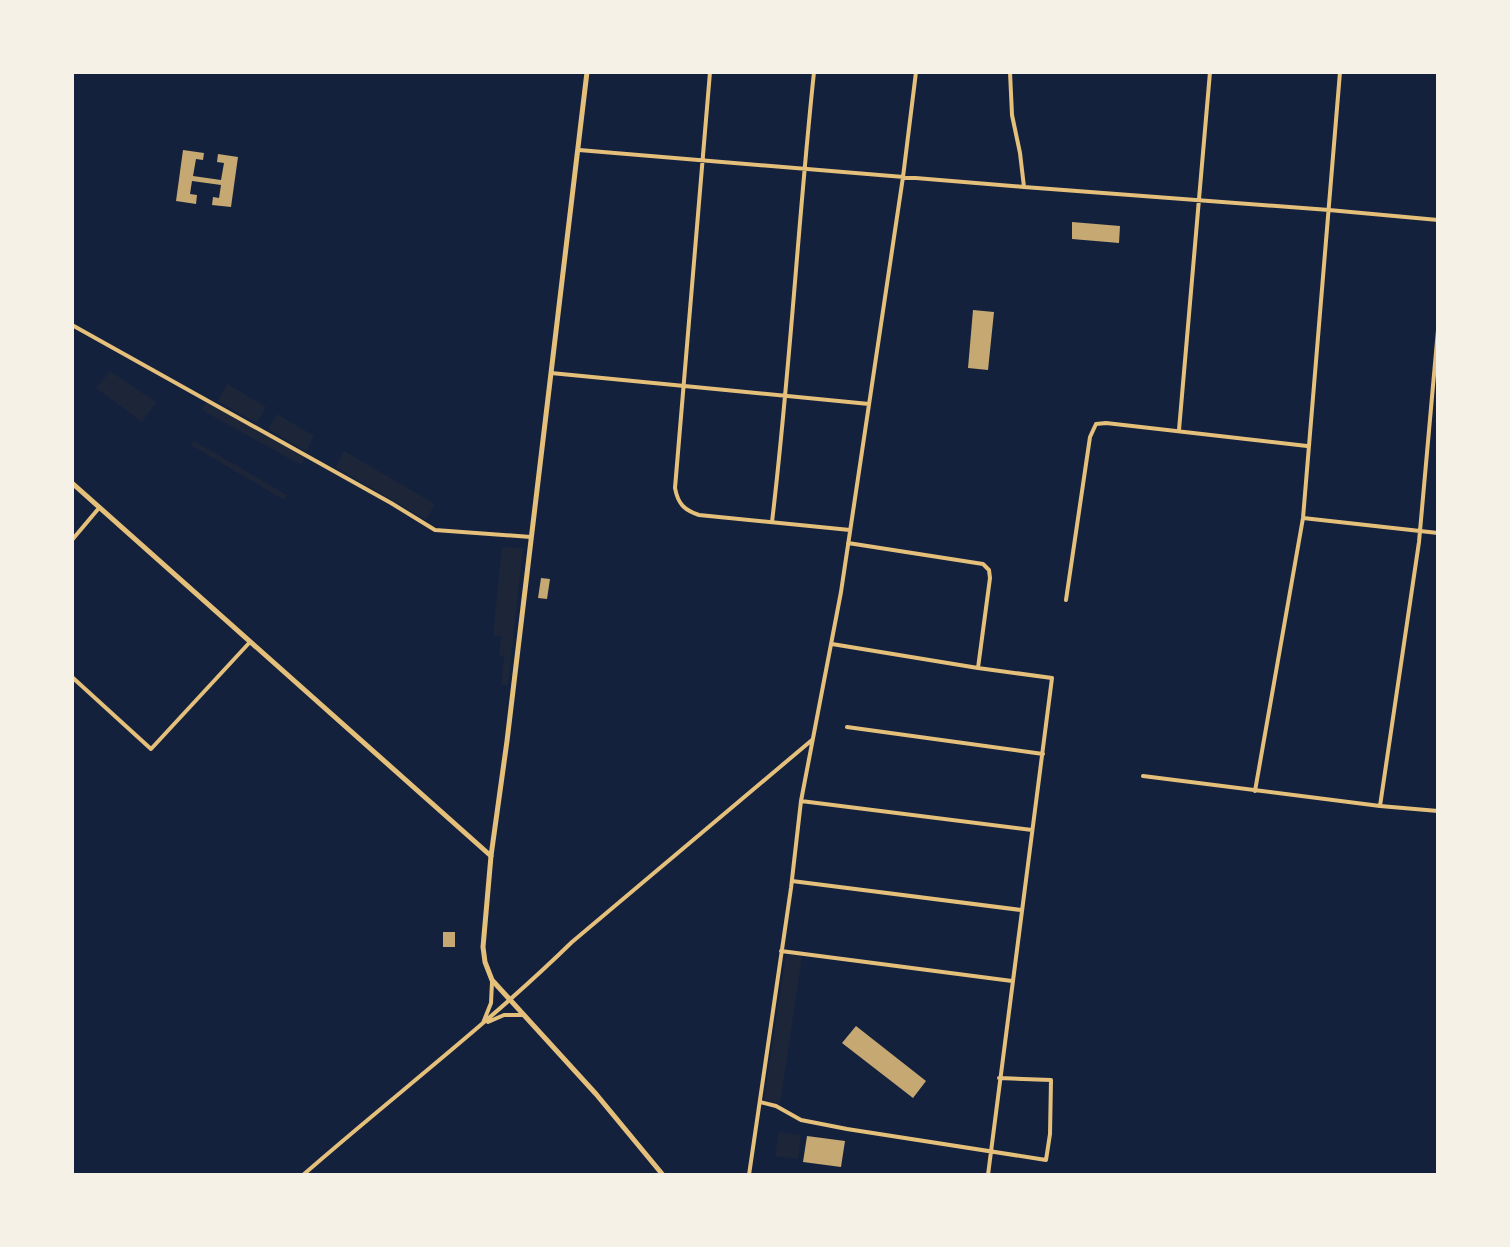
<svg xmlns="http://www.w3.org/2000/svg" width="1510" height="1247" font-family="Bitter,serif">
  <style>
    .green { fill: #1d2539 }
    .building { fill: #c6a872 }
    .lines { fill: none; stroke-linecap: round; stroke-linejoin: round }
    .minor { stroke: #e5c07b; stroke-width: 4 }
    .tertiary { stroke: #e5c07b; stroke-width: 5 }
    .secondary { stroke: #e5c07b; stroke-width: 5 }
  </style>
  <rect width="100%" height="100%" fill="#14213d"/>
  <path class="green" d="M110,371L156,402L142,422L96,388Z
    M227,384L266,407L257,423L218,401Z
    M206,402L305,457L301,465L202,410Z
    M277,414L314,436L306,451L268,429Z
    M194,441L287,495L284,500L191,445Z
    M344,451L435,504L426,520L336,467Z
    M502,547L523,548L508,685H501L504,656L499,655L501,636L493,635Z
    M786,954L802,957L780,1104L764,1100Z
    M779,1132L801,1135L798,1159L775,1156Z"/>
  <path class="building" d="M183,150L204,153L203,160L196,159L193,176L221,180L224,163L217,162L218,154L238,157L231,207L212,205L213,197L219,198L221,185L192,181L190,194L197,195L196,204L176,201Z
    M1072,222L1120,226L1119,243L1072,239Z
    M973,310L994,312L988,370L968,368Z
    M541,578L550,579L547,599L538,598Z
    M443,932H455V947H443Z
    M856,1026L926,1081L913,1098L842,1043Z
    M807,1136L845,1141L841,1167L803,1162Z"/>
  <g class="lines">
    <path class="minor" d="M710,72L675,488C678,504 684,510 699,515L850,530
      M1010,72L1012,115L1020,153L1024,187
      M579,150L1024,187L1329,210L1438,220
      M72,325L391,503L435,530L531,537
      M551,373L869,404
      M1179,430L1210,72
      M1303,518L1438,533
      M772,522C790,372 798,222 814,72
      M72,540L99,508
      M848,543L983,564L989,570L990,578L978,668
      M1066,600L1090,437L1096,424L1106,423L1307,446
      M832,644L978,668L1052,678L988,1175
      M72,677L151,749L250,642
      M847,727L1043,754
      M1143,776L1380,806L1438,811
      M1255,791L1303,518L1340,72
      M801,801L1032,830
      M1380,806L1419,542L1438,330
      M792,881L1021,910
      M781,951L1012,981
      M488,1022L504,1015H524
      M483,1023L491,1003L492,982
      M760,1102L776,1106L801,1120L847,1129L1046,1160L1050,1134L1051,1080L999,1078
      M303,1175C392,1097 487,1025 572,942L812,740
      M749,1175L791,888L801,801L841,592L903,177L916,72"/>
    <path class="tertiary" d="M491,856L507,741L587,72"/>
    <path class="secondary" d="M72,483L491,856L483,947L485,962L492,980L596,1094L663,1175"/>
  </g>
  <rect width="1510" height="1247" fill="none" stroke="#f6f1e7" stroke-width="148"/>
</svg>
